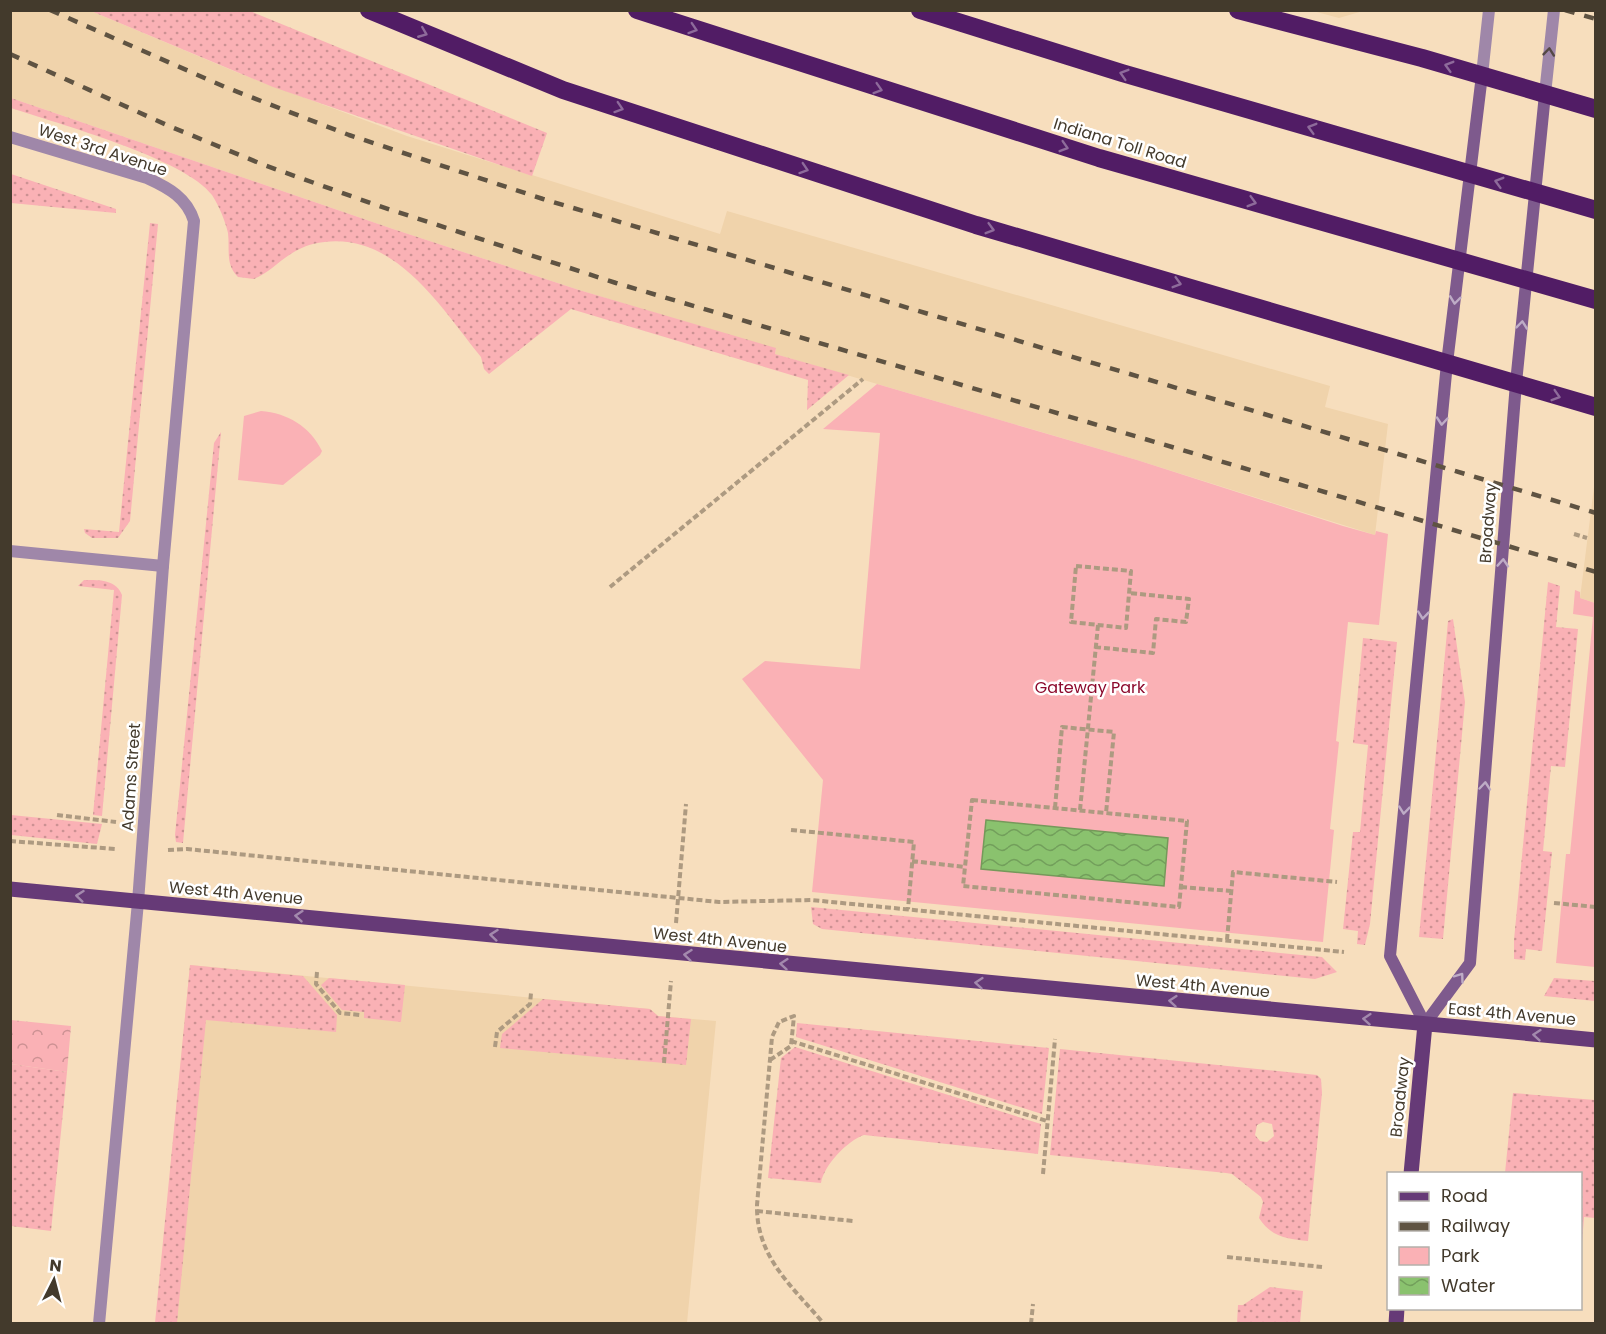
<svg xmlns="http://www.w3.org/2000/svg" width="1606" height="1334" font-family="Poppins,sans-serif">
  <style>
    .built { fill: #f0d3ab }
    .grass { fill: url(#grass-dots); fill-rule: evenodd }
    .forest { fill: url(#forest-crowns) }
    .green { fill: #fab1b5 }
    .water { fill: url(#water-waves); stroke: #75995a; stroke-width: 1.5 }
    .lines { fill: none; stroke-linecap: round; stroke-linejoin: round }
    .path { stroke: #ad9a81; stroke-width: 4; stroke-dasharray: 6 3; stroke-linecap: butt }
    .service { stroke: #9f87a9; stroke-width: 12 }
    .minor { stroke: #9f87a9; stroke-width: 12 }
    .secondary { stroke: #7e5a8d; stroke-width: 12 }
    .primary { stroke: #663a77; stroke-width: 15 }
    .motorway { stroke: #511c65; stroke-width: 18 }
    .rail { stroke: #5f5342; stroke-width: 4.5; stroke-dasharray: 10 10; stroke-linecap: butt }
    .oneway { stroke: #8e6b9b }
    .oneway2 { stroke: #554945 }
    .oneway3 { stroke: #beacc6 }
    .oneway4 { stroke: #a389ad }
    .labels { text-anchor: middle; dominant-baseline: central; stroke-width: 5; stroke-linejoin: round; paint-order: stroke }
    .street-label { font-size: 16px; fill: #433a2c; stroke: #fff }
    .park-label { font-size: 16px; fill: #8c0a2d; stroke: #fff }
  </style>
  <defs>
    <pattern id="grass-dots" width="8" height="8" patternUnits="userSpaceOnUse" patternTransform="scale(1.5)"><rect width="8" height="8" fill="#fab1b5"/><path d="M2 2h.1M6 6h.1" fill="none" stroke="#cc9193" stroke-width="1.8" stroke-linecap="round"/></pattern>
    <pattern id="forest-crowns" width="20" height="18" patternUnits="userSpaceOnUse" patternTransform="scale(1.5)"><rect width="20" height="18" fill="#fab1b5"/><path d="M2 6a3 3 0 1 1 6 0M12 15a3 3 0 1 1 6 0" fill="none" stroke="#cc9193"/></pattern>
    <pattern id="water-waves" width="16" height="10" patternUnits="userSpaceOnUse" patternTransform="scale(1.5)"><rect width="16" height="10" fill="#8ac26e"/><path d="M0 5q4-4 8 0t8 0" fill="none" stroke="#729f5b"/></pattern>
  </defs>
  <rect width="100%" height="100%" fill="#f7debd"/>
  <path class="built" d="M11,11H91L236,72L407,136L720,234L727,211L1330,386L1325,407L1388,424L1375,535L1137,460L775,354L776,349L579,290L393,229L11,98Z
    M1313,11H1363L1339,18Z
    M1594,487H1596L1595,603L1580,598Z
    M190,965L650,1009L658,1016L716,1021L687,1323L156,1324Z"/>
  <path class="grass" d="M91,11H250L547,133L532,176L273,87Z
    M11,98L393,229L579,290L776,348L775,354L849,375L807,410L808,380L571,309L489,374L484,369L481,357C438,304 392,226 313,244C286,251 275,270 254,279L238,277C225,264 230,250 228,233C225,220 219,206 212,195C186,159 56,123 11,108Z
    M11,174L116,209V213L11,203Z
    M150,223L158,224L130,521L118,538H92L85,533L84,529L119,532Z
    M221,432L183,843L176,842L175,835L214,443Z
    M84,580C98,580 116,579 122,595L102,816L93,815L114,590L78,586Z
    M1548,582L1560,586L1556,627L1578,629L1565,767L1551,766L1543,851L1552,852L1542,951L1526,949L1525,960L1514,959V940Z
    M1453,619L1465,702L1443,939L1419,937L1448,621Z
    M1363,638L1397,642L1370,924L1365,945L1357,944L1358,931L1343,929L1353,832H1360L1368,745L1353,743Z
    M11,815L102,824L97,844L11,835Z
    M811,907L1322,957L1337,972L1315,979L822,929L813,924Z
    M190,965L303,976L337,1015L336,1032L206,1020L177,1323H155Z
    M329,978L405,985L401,1022L364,1018V1012L342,1010L321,985Z
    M1554,978L1595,981V1001L1544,996Z
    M543,999L650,1009L658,1016L691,1019L686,1065L500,1048L502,1034Z
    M797,1023L1049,1048L1042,1114L796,1037Z
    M795,1047L1041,1124L1038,1154L864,1135C847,1141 824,1165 821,1183L768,1178L781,1058Z
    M1060,1049L1317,1075L1321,1079L1322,1093L1308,1241C1287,1239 1271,1237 1259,1218L1263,1202L1261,1197L1232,1174L1226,1173L1050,1155ZM1263,1122L1272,1124L1274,1136L1267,1142L1260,1141L1255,1135L1257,1125Z
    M11,1064L67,1072L51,1231L11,1226Z
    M1513,1093L1595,1100V1218L1584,1217L1582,1243L1580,1174L1505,1173Z
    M1270,1287L1303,1291L1300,1323H1237L1238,1305H1243Z"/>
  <path class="forest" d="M11,1020L71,1026L67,1072L11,1064Z"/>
  <path class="green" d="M877,384L1137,460L1343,526L1375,535L1376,531L1388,534L1379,625L1348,622L1336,741L1339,742L1330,829L1334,830L1323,942L812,892L823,780L742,679L765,661L860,669L880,433L823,429Z
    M261,411C287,413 310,426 322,451L320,455L283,485L238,480L244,416Z
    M1575,590L1580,592V598L1595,603V967L1556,963L1566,854H1570L1593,617L1573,614Z"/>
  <path class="water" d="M986,820L1168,838L1164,886L981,869Z"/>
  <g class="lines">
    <path class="path" d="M1574,534L1587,538
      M1076,566L1131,571L1126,628L1071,622Z
      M610,587L863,379
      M1095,647L1153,653L1156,619L1186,622L1189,599L1129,593
      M972,800L1187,821L1179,907L963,886Z
      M1055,808L1062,727L1114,732L1106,813
      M1080,810L1098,625
      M57,815L116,822
      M791,830L914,842L908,909
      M10,841L115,849
      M168,850L187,849L719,902L811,900L1344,952
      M912,861L965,867
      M1181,887L1231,891
      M1554,903L1596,907
      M676,923L686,804
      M1227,940L1233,872L1337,882
      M317,972L316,984L340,1013L360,1015V1017
      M791,1041L1047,1121
      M495,1047L497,1032L530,1004L531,993
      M770,1060L791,1046L794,1016L779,1022L772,1037L757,1205C756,1257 792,1286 824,1324
      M664,1063L671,981
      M1043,1174L1055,1039
      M757,1211L853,1221
      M1227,1257L1322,1267
      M1031,1324L1033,1304"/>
    <path class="service" d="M10,551L163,566"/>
    <path class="minor" d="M1482,75L1489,10
      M1545,94L1554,10
      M10,137L147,178C169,188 187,198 194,221L163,566L138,902L99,1324"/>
    <path class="secondary" d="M1482,75L1447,363L1390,956L1425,1024L1470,963L1516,383L1545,94"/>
    <path class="primary" d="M10,889L1596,1040
      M1411,1174L1425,1024
      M1396,1324L1397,1308"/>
    <path class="motorway" d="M369,10L563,90L976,225L1596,407
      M637,10L1099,158L1596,300
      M920,10L1122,73L1596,210
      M1238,10L1422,58L1596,109"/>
    <path class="rail" d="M50,10L225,87L349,135L543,199L1596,513
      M1565,10L1596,19
      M10,54L169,126L264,165L376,205L616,283L1596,572"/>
  </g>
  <defs><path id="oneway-chevron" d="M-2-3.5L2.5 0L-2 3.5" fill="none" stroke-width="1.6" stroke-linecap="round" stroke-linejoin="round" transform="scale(1.5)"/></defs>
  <g class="oneway">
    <use href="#oneway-chevron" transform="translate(693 29) rotate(18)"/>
    <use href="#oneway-chevron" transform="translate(423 33) rotate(22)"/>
    <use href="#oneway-chevron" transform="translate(1449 66) rotate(-164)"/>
    <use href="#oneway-chevron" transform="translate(1124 74) rotate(-163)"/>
    <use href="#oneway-chevron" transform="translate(878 89) rotate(17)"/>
    <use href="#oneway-chevron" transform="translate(619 108) rotate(18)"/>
    <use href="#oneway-chevron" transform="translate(1312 128) rotate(-164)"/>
    <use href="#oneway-chevron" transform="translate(1064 147) rotate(17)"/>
    <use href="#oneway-chevron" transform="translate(804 169) rotate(18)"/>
    <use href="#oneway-chevron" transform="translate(1499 182) rotate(-164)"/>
    <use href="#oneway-chevron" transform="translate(1252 202) rotate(16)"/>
    <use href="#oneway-chevron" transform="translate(990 229) rotate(16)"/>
    <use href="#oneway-chevron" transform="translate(1177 283) rotate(16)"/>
    <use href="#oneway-chevron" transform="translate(1556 396) rotate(17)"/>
  </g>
  <use class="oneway2" href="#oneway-chevron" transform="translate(1549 52) rotate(-84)"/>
  <g class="oneway3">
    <use href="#oneway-chevron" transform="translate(1455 300) rotate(97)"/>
    <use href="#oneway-chevron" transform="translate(1522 325) rotate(-84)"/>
    <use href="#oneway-chevron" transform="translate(1442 421) rotate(95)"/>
    <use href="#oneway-chevron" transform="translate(1503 563) rotate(-86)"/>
    <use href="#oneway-chevron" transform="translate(1423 615) rotate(96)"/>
    <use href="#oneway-chevron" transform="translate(1485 786) rotate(-85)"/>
    <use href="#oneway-chevron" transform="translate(1404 810) rotate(96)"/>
    <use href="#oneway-chevron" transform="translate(1460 977) rotate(-54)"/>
  </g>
  <g class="oneway4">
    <use href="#oneway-chevron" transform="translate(80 896) rotate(-174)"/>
    <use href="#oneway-chevron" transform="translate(299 916) rotate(-175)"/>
    <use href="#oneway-chevron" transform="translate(494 935) rotate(-174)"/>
    <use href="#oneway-chevron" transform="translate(688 955) rotate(-174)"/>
    <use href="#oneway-chevron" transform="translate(784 964) rotate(-175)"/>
    <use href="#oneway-chevron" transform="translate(979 983) rotate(-175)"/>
    <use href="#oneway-chevron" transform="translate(1173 1001) rotate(-175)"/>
    <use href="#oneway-chevron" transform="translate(1367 1019) rotate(-175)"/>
    <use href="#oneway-chevron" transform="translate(1537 1035) rotate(-175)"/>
  </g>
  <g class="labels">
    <g class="street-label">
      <text transform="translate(1120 143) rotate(17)">Indiana Toll Road</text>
      <text transform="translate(103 150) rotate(18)">West 3rd Avenue</text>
      <text transform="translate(1488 523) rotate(-86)">Broadway</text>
      <text transform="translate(131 777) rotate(-86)">Adams Street</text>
      <text transform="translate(236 893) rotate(5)">West 4th Avenue</text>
      <text transform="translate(720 940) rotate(6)">West 4th Avenue</text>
      <text transform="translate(1203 986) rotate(5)">West 4th Avenue</text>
      <text transform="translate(1512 1014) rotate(5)">East 4th Avenue</text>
      <text transform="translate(1400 1097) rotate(-84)">Broadway</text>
    </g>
    <g class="park-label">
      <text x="1090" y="687">Gateway Park</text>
    </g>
  </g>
  <rect width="1606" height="1334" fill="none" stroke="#433a2c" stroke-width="24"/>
  <rect x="1387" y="1172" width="195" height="138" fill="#ffffff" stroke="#b4b0ab" stroke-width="1.5"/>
  <rect x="1399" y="1192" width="30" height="9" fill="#663a77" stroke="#b4b0ab" stroke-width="1.5"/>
  <text x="1441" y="1202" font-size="18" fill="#433a2c">Road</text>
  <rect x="1399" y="1222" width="30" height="9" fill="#5f5342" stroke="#b4b0ab" stroke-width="1.5"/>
  <text x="1441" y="1232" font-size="18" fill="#433a2c">Railway</text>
  <rect x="1399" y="1247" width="30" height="18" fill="#fab1b5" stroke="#b4b0ab" stroke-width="1.5"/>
  <text x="1441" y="1262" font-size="18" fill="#433a2c">Park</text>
  <rect x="1399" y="1277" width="30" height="18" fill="url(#water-waves)" stroke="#b4b0ab" stroke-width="1.5"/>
  <text x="1441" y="1292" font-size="18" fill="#433a2c">Water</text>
  <g transform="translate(54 1280) rotate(6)" stroke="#ffffff" stroke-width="4.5" paint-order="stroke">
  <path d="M0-4.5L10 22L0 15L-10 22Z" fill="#433a2c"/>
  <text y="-9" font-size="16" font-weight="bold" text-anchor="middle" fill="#433a2c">N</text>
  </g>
</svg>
